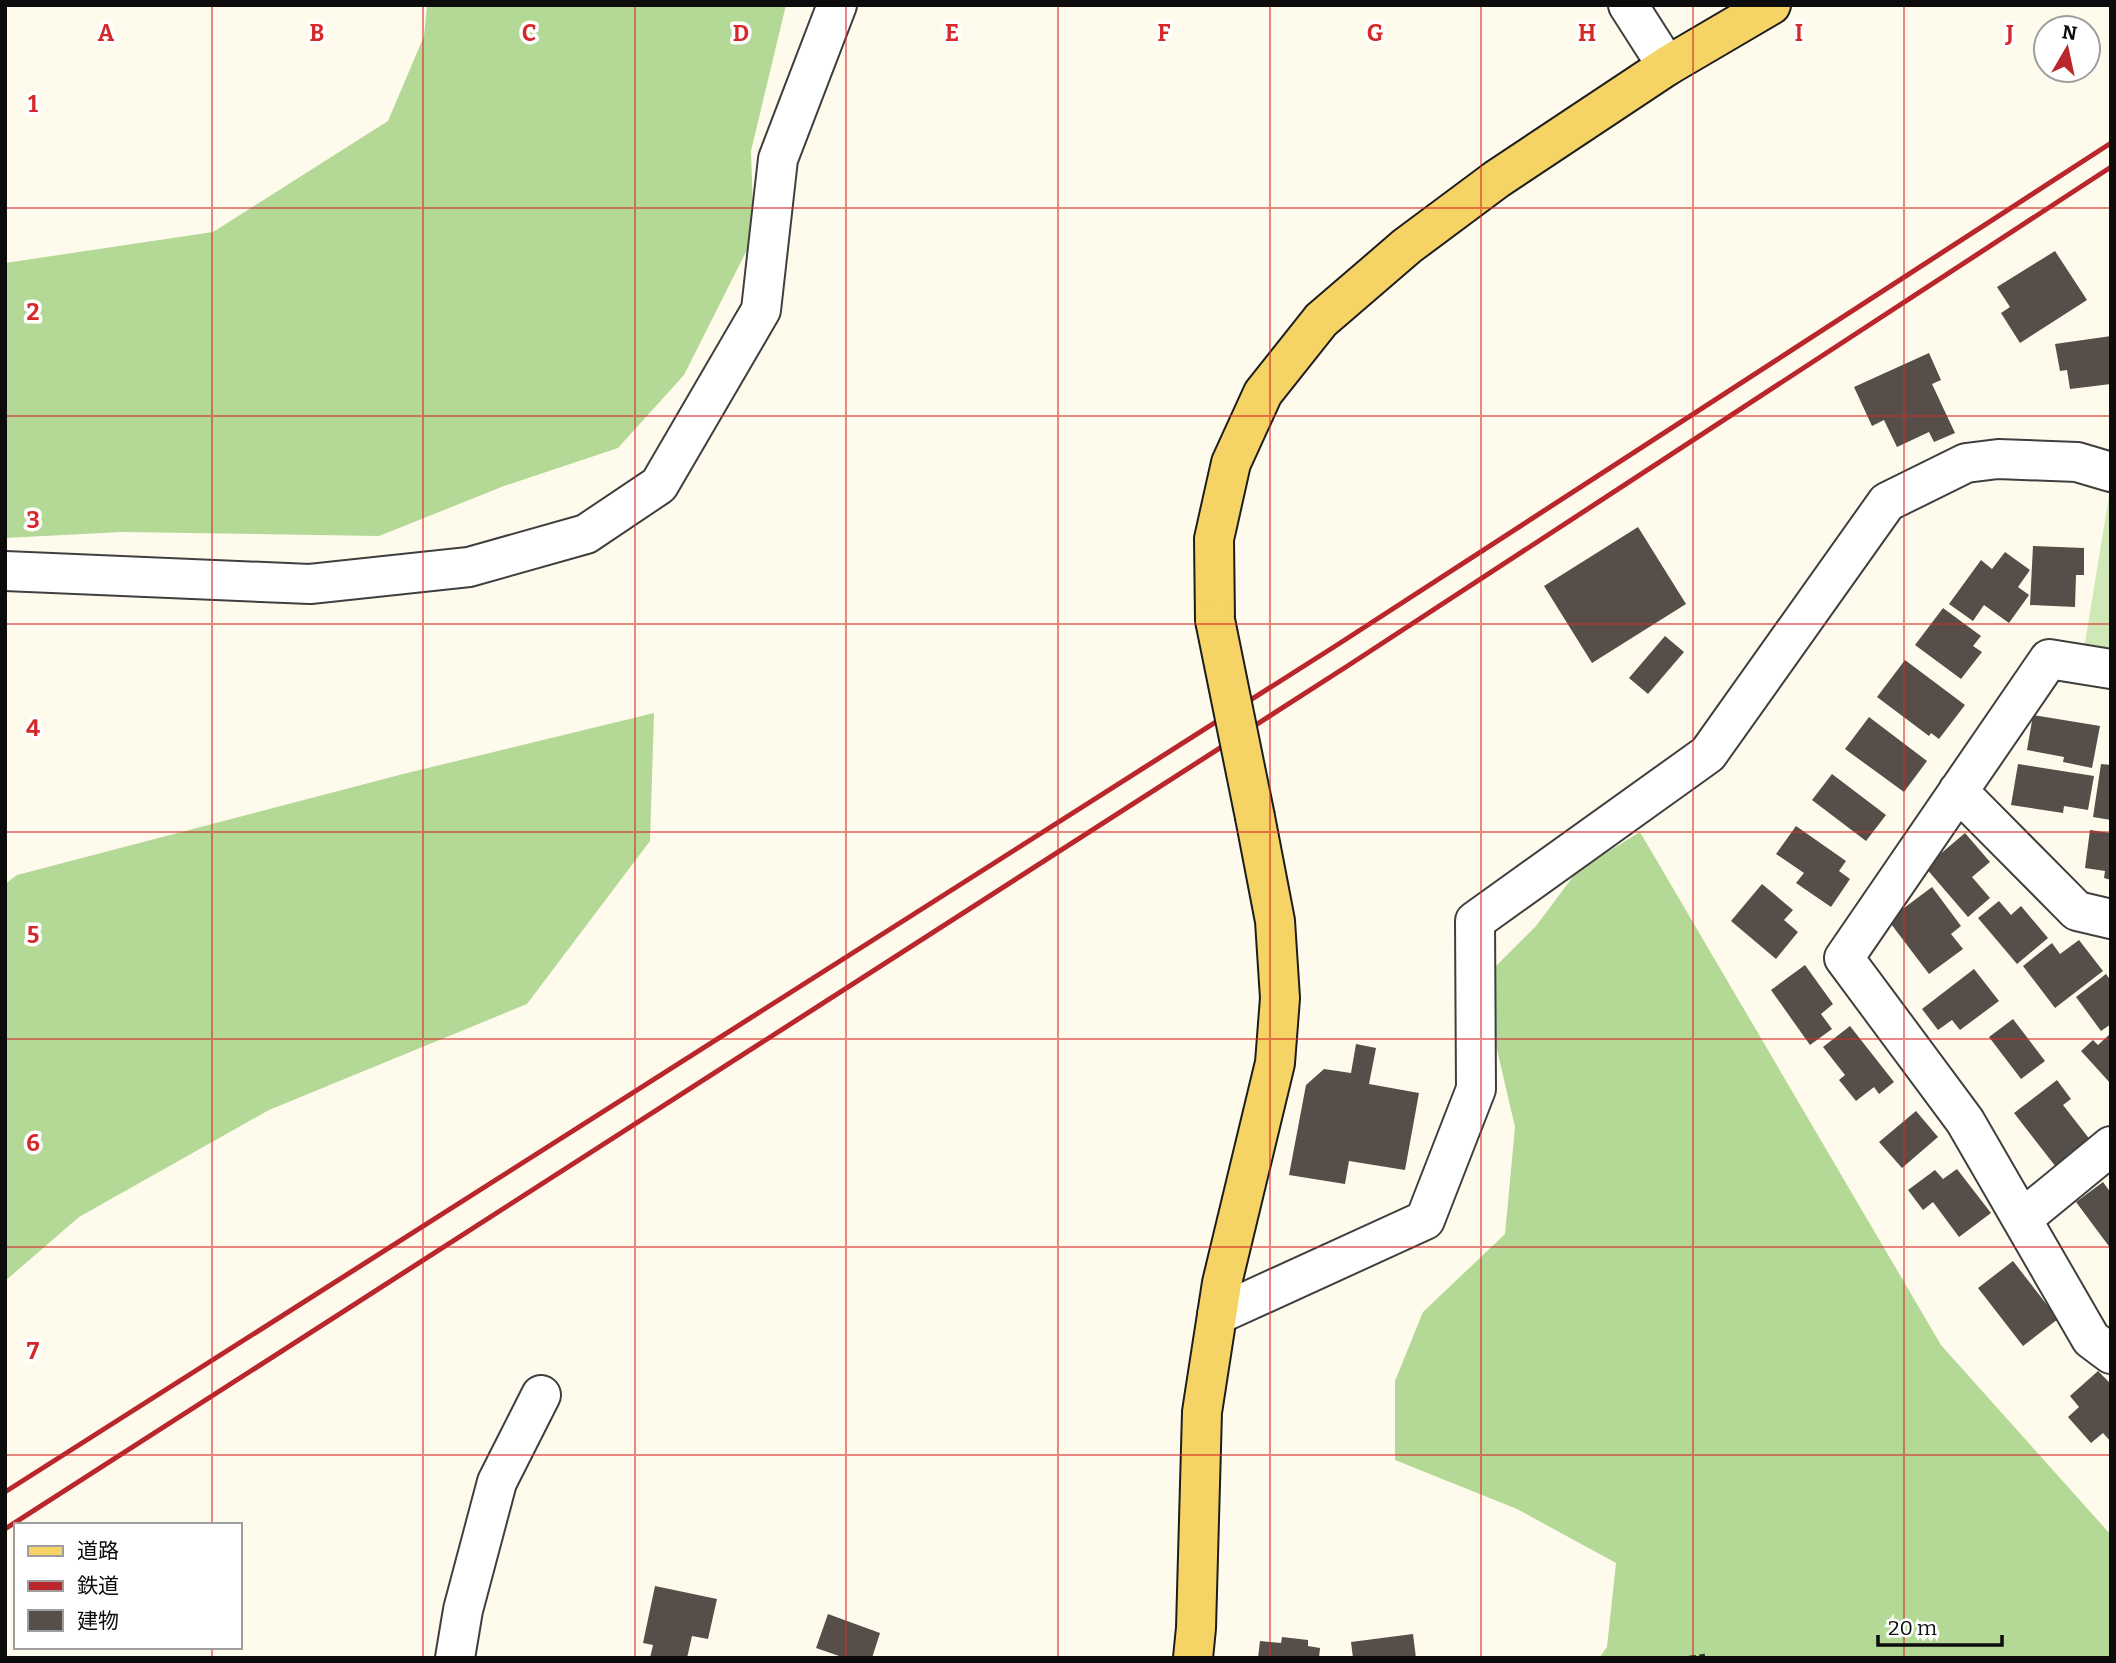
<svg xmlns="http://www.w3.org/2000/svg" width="2116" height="1663" font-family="Bitter,'Noto Sans JP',serif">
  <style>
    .green { fill: #d0e8b7 }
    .forest { fill: #b4d896 }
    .building { fill: #554e49 }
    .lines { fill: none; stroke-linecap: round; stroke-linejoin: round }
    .minor-casing { stroke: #3f3f3f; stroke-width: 42 }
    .primary-casing { stroke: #1d1d1d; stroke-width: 42 }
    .path { stroke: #2e2e2e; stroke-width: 4.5; stroke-dasharray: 7 3.5; stroke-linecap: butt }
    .minor { stroke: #fff; stroke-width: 38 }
    .primary { stroke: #f6d365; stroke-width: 38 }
    .rail { stroke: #b9272d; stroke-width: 5 }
    .primary-bridge-casing { stroke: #1d1d1d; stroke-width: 42; stroke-linecap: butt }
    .primary-bridge { stroke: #f6d365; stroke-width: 38 }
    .grid { fill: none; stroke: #d62828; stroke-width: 2; stroke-opacity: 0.55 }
    .grid-label { font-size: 23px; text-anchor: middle; font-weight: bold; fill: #d62828; stroke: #fff; stroke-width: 7; stroke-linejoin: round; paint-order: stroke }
  </style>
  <rect width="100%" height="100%" fill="#fffbec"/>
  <path class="green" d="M2109,496L2111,497V660L2083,655Z"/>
  <path class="forest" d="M427,5H786L751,151L754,236L684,375L618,448L504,486L379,536L122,532L5,538V263L213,232L388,121L424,36Z
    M654,713L650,841L527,1004L269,1110L79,1217L5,1281V884L17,875L403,774Z
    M1640,832L1941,1345L2111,1535V1658H1599L1607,1647L1616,1563L1517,1509L1395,1460V1381L1423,1312L1505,1234L1515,1127L1481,981L1536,926L1578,870Z"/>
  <path class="building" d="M2055,251L2087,300L2020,343L2001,313L2010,307L1997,287Z
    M2111,336V384L2070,389L2067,370L2060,371L2055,344Z
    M1929,353L1941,380L1932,384L1955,433L1934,442L1929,432L1897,447L1884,420L1872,426L1854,387Z
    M1638,527L1686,604L1592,663L1544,586Z
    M2033,546L2084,548V575H2076L2075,607L2030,605Z
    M2005,552L2030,570L2018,587L2029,595L2009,623L1984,605L1973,621L1949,604L1981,560L1992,569Z
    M1943,608L1981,636L1973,646L1982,652L1961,679L1915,645Z
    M1665,636L1684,652L1648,694L1629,678Z
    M1905,660L1965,705L1939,739L1931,733L1929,736L1877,697Z
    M2033,715L2100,726L2092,768L2063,762L2064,757L2027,750Z
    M1869,717L1927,761L1904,792L1845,749Z
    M2018,764L2094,776L2088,810L2064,806L2063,813L2011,805Z
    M2101,764L2111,765V820L2093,817Z
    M1832,774L1886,815L1866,841L1812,800Z
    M1796,826L1846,861L1839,871L1850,879L1831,907L1796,883L1804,873L1776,854Z
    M2090,830L2111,833V880L2104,878L2105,871L2085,868Z
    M1965,833L1990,862L1972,877L1990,898L1968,917L1925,867Z
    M1762,884L1793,910L1784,920L1798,932L1776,959L1731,921Z
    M1932,887L1961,926L1951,934L1963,949L1929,974L1888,920Z
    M1999,901L2011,915L2021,906L2048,938L2017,964L1978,918Z
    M2079,940L2103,971L2055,1008L2023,966L2052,943L2060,954Z
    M1805,965L1833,1004L1821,1014L1832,1029L1810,1045L1771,990Z
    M1974,969L1999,1001L1960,1030L1952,1020L1938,1030L1922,1009Z
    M2106,974L2111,981V1024L2101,1031L2076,997Z
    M2013,1019L2045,1061L2021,1079L1989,1037Z
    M1850,1026L1894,1082L1879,1094L1874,1087L1856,1101L1839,1080L1845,1075L1823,1047Z
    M2111,1033V1084L2081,1051L2093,1040L2098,1045Z
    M1356,1044L1376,1048L1369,1084L1419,1093L1405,1170L1349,1161L1345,1184L1289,1175L1306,1085L1324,1069L1351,1073Z
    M2057,1080L2071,1099L2063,1105L2091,1141L2056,1167L2014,1113Z
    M1916,1111L1938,1137L1902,1168L1879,1142Z
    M1957,1169L1991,1213L1959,1237L1933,1202L1923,1210L1908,1190L1935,1170L1943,1179Z
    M2103,1182L2111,1193V1249L2076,1202Z
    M2013,1261L2058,1319L2023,1346L1978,1288Z
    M2098,1371L2111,1384V1442L2103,1433L2091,1443L2068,1417L2079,1407L2070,1396Z
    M655,1586L717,1599L708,1639L692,1636L687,1658H650L653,1645L643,1643Z
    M828,1614L880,1633L872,1658H845L816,1648Z
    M1413,1634L1416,1658H1353L1351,1642Z
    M1282,1637L1308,1640V1646L1320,1648L1319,1658H1258L1260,1641L1281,1643Z"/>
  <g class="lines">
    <defs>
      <path id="minor" d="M1628,5L1667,66
        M5,571L310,584L469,567L586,534L659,485L761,310L778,159L837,5
        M2111,669L2049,659L1844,958L1965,1121L2091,1339L2111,1354
        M1958,791L2077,911L2111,919
        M2022,1219L2111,1146
        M1217,1315L1425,1220L1476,1089L1475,921L1708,754L1887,502L1966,463L1998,459L2077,462L2111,472
        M455,1658L463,1610L497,1482L541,1395"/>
      <path id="primary" d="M1215,620L1214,539L1231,463L1263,393L1321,320L1407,246L1497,179L1667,66L1771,5
        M1193,1658L1196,1628L1202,1412L1222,1283L1275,1063L1280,998L1275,921L1255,817"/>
    </defs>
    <use href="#minor" class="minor-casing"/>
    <use href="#primary" class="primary-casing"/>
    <path class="path" d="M1689,1658L1705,1656"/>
    <use href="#minor" class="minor"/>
    <use href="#primary" class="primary"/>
    <path class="rail" d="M5,1492L1337,645L2111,143
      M5,1529L1349,665L2111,167"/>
    <defs>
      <path id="primary-bridge" d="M1215,620L1255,817"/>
    </defs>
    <use href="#primary-bridge" class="primary-bridge-casing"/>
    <use href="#primary-bridge" class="primary-bridge"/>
  </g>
  <path class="grid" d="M212,5V1525M423,5V1658M635,5V1658M846,5V1658M1058,5V1658M1270,5V1658M1481,5V1658M1693,5V1658M1904,5V1658M5,208H2111M5,416H2111M5,624H2111M5,832H2111M5,1039H2111M5,1247H2111M5,1455H2111M212,1647V1658"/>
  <g class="grid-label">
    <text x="106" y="41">A</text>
    <text x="317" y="41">B</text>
    <text x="529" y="41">C</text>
    <text x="741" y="41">D</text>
    <text x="952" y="41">E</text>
    <text x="1164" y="41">F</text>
    <text x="1375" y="41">G</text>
    <text x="1587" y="41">H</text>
    <text x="1799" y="41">I</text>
    <text x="2010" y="41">J</text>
    <text x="33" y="112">1</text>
    <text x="33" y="320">2</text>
    <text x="33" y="528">3</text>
    <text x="33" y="736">4</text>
    <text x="33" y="943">5</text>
    <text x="33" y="1151">6</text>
    <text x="33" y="1359">7</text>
  </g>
  <rect width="2116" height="1663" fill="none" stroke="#0c0c0c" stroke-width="14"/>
  <rect x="14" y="1523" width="228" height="126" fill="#ffffff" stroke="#9e9e9e" stroke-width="2"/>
  <rect x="28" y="1546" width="35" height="10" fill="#f6d365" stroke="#9e9e9e" stroke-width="2"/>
  <text x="77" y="1558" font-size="21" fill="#0c0c0c">道路</text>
  <rect x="28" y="1581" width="35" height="10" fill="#b9272d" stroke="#9e9e9e" stroke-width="2"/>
  <text x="77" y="1593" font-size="21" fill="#0c0c0c">鉄道</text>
  <rect x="28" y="1610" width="35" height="21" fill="#554e49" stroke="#9e9e9e" stroke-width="2"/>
  <text x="77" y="1628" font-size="21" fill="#0c0c0c">建物</text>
  <g transform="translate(2067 49) rotate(9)"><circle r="33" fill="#ffffff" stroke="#9e9e9e" stroke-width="2"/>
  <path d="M0-5L12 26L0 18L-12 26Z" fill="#b9272d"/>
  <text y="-10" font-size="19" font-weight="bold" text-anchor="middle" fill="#0c0c0c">N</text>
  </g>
  <path d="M1878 1635v10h124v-10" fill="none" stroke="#0c0c0c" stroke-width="3.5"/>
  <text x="1888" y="1635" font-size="21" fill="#0c0c0c" stroke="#ffffff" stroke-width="5" paint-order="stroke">20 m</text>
</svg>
